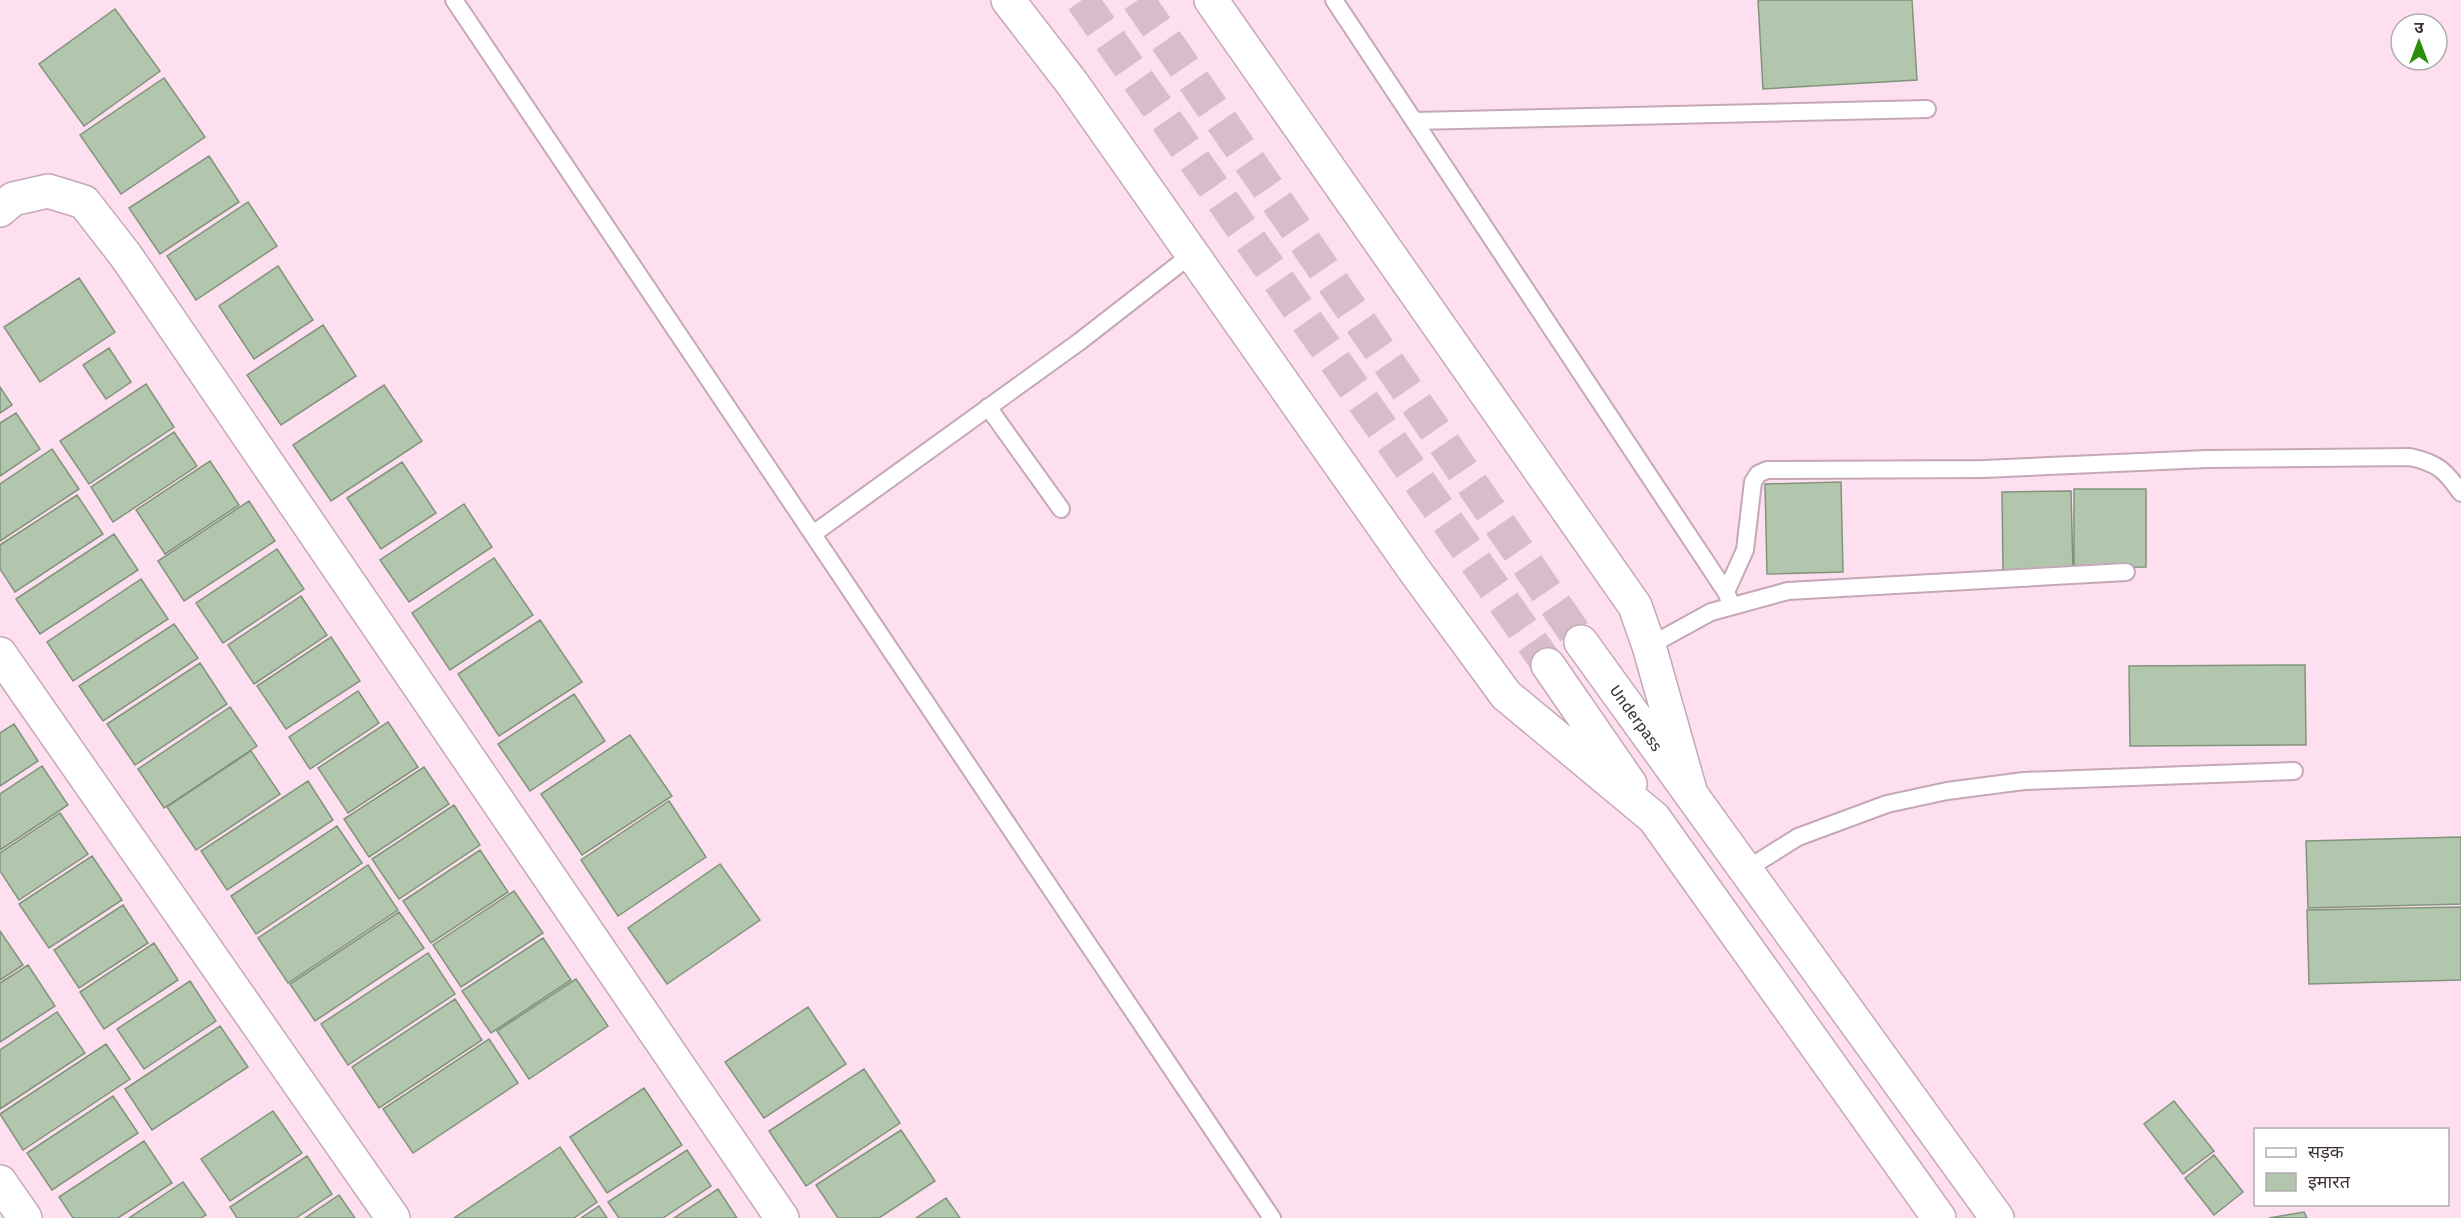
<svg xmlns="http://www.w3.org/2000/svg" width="2461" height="1218" font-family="'Fira Sans','Noto Sans Devanagari',sans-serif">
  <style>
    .building { fill: #b2c6ad; stroke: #80947c; stroke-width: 1.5 }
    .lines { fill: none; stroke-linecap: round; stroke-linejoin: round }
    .secondary-tunnel { stroke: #d7bccb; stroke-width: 33; stroke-dasharray: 33 16; stroke-linecap: butt }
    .service-casing { stroke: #c5a8b8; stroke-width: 20 }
    .minor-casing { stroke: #c5a8b8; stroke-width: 36 }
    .secondary-casing { stroke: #c5a8b8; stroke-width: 36 }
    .service { stroke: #fff; stroke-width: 16 }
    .minor { stroke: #fff; stroke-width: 33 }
    .secondary { stroke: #fff; stroke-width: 33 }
    .labels { text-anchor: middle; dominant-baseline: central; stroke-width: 6; stroke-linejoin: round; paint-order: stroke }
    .street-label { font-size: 16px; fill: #3d3138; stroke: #fff }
  </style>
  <rect width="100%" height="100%" fill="#fedff0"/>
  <path class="building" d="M1758,0H1912L1917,80L1763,89Z
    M115,9L160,71L84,126L39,64Z
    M164,78L205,137L121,194L80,135Z
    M209,156L239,202L160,254L129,208Z
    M248,202L277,246L196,300L167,256Z
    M278,266L313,320L254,359L219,306Z
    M79,278L115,332L40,382L4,327Z
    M323,325L356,376L281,425L247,375Z
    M109,348L131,382L106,399L83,365Z
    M146,384L174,427L89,484L60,441Z
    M384,385L422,441L331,501L293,445Z
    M0,387L12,405L0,413Z
    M16,413L40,449L0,476V423Z
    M174,432L197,466L113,522L91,487Z
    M52,449L79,489L0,541V484Z
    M210,461L239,505L165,554L136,510Z
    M402,462L436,513L381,549L347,498Z
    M1841,482L1843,572L1767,574L1765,484Z
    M2074,489H2146V567L2074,568Z
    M2071,491L2073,569L2003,570L2002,492Z
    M77,495L103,534L15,592L0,569V545Z
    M249,501L275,541L184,601L158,561Z
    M464,504L492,547L409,602L380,560Z
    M114,534L138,570L40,634L16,599Z
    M277,549L304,589L223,643L196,603Z
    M494,558L533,615L450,670L412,613Z
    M141,579L168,619L73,681L47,642Z
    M301,596L327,635L254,684L228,645Z
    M540,620L582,682L499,736L458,674Z
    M174,624L198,658L103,721L79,686Z
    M331,637L360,681L286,729L257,686Z
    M200,663L227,704L135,765L107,724Z
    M2305,665L2306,745L2130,746L2129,666Z
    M358,691L379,723L310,769L289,737Z
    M574,694L605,741L530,791L498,744Z
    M230,707L257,746L164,808L138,769Z
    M388,722L418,767L348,813L318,768Z
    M14,724L38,761L0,786V733Z
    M630,735L672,796L582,855L541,794Z
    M251,751L280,794L196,850L167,807Z
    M42,766L68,805L0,850V794Z
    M424,767L449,804L369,857L344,819Z
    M308,781L333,820L227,890L201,851Z
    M669,801L706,857L618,916L581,860Z
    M454,805L480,845L399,899L372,859Z
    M60,813L88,854L19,900L0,871V853Z
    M337,826L362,863L256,934L231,896Z
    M2461,837V904L2308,908L2306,841Z
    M480,850L508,892L431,943L403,901Z
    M92,856L122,900L49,948L19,904Z
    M720,864L760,920L667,984L628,928Z
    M368,865L398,910L288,983L258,938Z
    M514,891L543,933L461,987L433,945Z
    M123,905L148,943L79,988L54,950Z
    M2461,907V980L2309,984L2307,910Z
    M399,912L424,948L315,1021L290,984Z
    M0,931L23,965L0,980Z
    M543,938L571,980L491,1033L462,991Z
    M154,943L178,980L104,1029L80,992Z
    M428,953L455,994L348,1065L321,1024Z
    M28,965L55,1006L0,1042V983Z
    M576,979L608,1026L529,1079L497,1031Z
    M190,981L216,1021L144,1069L117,1029Z
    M455,999L482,1040L379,1108L352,1067Z
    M808,1007L846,1064L764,1118L725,1062Z
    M57,1012L85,1053L0,1109V1050Z
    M220,1026L248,1067L152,1130L125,1089Z
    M489,1039L518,1083L413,1153L383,1109Z
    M106,1044L130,1079L23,1150L0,1114Z
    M864,1069L900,1123L806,1186L769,1131Z
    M644,1088L682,1145L607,1193L570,1137Z
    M113,1096L138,1133L52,1190L27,1153Z
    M2174,1101L2214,1151L2183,1174L2144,1124Z
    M273,1111L302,1153L230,1201L201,1159Z
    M901,1130L935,1181L879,1218H838L816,1185Z
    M144,1141L172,1183L118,1218H73L59,1197Z
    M560,1147L597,1202L574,1218H454Z
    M687,1150L711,1186L663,1218H619L608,1202Z
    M2214,1155L2243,1192L2214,1215L2185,1178Z
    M307,1156L332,1194L296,1218H237L230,1207Z
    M183,1182L206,1215L201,1218H129Z
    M718,1189L737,1218H674Z
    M339,1195L355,1218H305Z
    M946,1198L960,1218H916Z
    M599,1206L607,1218H581Z
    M2304,1212L2307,1218H2269Z"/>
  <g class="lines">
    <path class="secondary-tunnel" d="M1082,0L1548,665
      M1138,0L1581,642"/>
    <defs>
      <path id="service" d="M454,0L1272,1218
        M1334,0L1726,592L1732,606
        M1414,121L1927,109
        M988,407L1061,509
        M813,534L1079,342L1192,254
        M1726,592L1745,550L1753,482L1758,474L1767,470L1984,469L2207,459L2410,457C2437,463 2445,470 2461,493
        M1649,646L1711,612L1788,591L2126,572
        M1747,869L1798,837L1887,804L1947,791L2024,781L2294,771"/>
      <path id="minor" d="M0,210L13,199L48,191L84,202L126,256L782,1218
        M0,654L393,1218
        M0,1182L25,1218"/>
      <path id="secondary" d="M1008,0L1072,83L1415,571L1506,695L1654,818L1939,1218
        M1211,0L1635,606L1649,646L1691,794
        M1581,642L1997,1218
        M1548,665L1630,784"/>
    </defs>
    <use href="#service" class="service-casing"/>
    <use href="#minor" class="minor-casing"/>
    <use href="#secondary" class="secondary-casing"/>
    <use href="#service" class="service"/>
    <use href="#minor" class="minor"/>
    <use href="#secondary" class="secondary"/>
  </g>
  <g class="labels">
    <g class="street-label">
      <text transform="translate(1636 718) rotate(54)">Underpass</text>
    </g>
  </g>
  <rect x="2254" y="1128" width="195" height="78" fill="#ffffff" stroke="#b1adaf" stroke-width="1.5"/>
  <rect x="2266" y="1148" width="30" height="9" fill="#ffffff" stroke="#b1adaf" stroke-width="1.5"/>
  <text x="2308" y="1158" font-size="18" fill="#3d3138">सड़क</text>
  <rect x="2266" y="1173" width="30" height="18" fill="#b2c6ad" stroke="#b1adaf" stroke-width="1.5"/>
  <text x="2308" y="1188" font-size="18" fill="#3d3138">इमारत</text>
  <g transform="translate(2419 42)"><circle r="28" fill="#ffffff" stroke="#b1adaf" stroke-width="1.5"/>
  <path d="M0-4.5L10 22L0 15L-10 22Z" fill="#2b8f0c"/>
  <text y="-9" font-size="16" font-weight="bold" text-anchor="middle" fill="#3d3138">उ</text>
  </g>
</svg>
